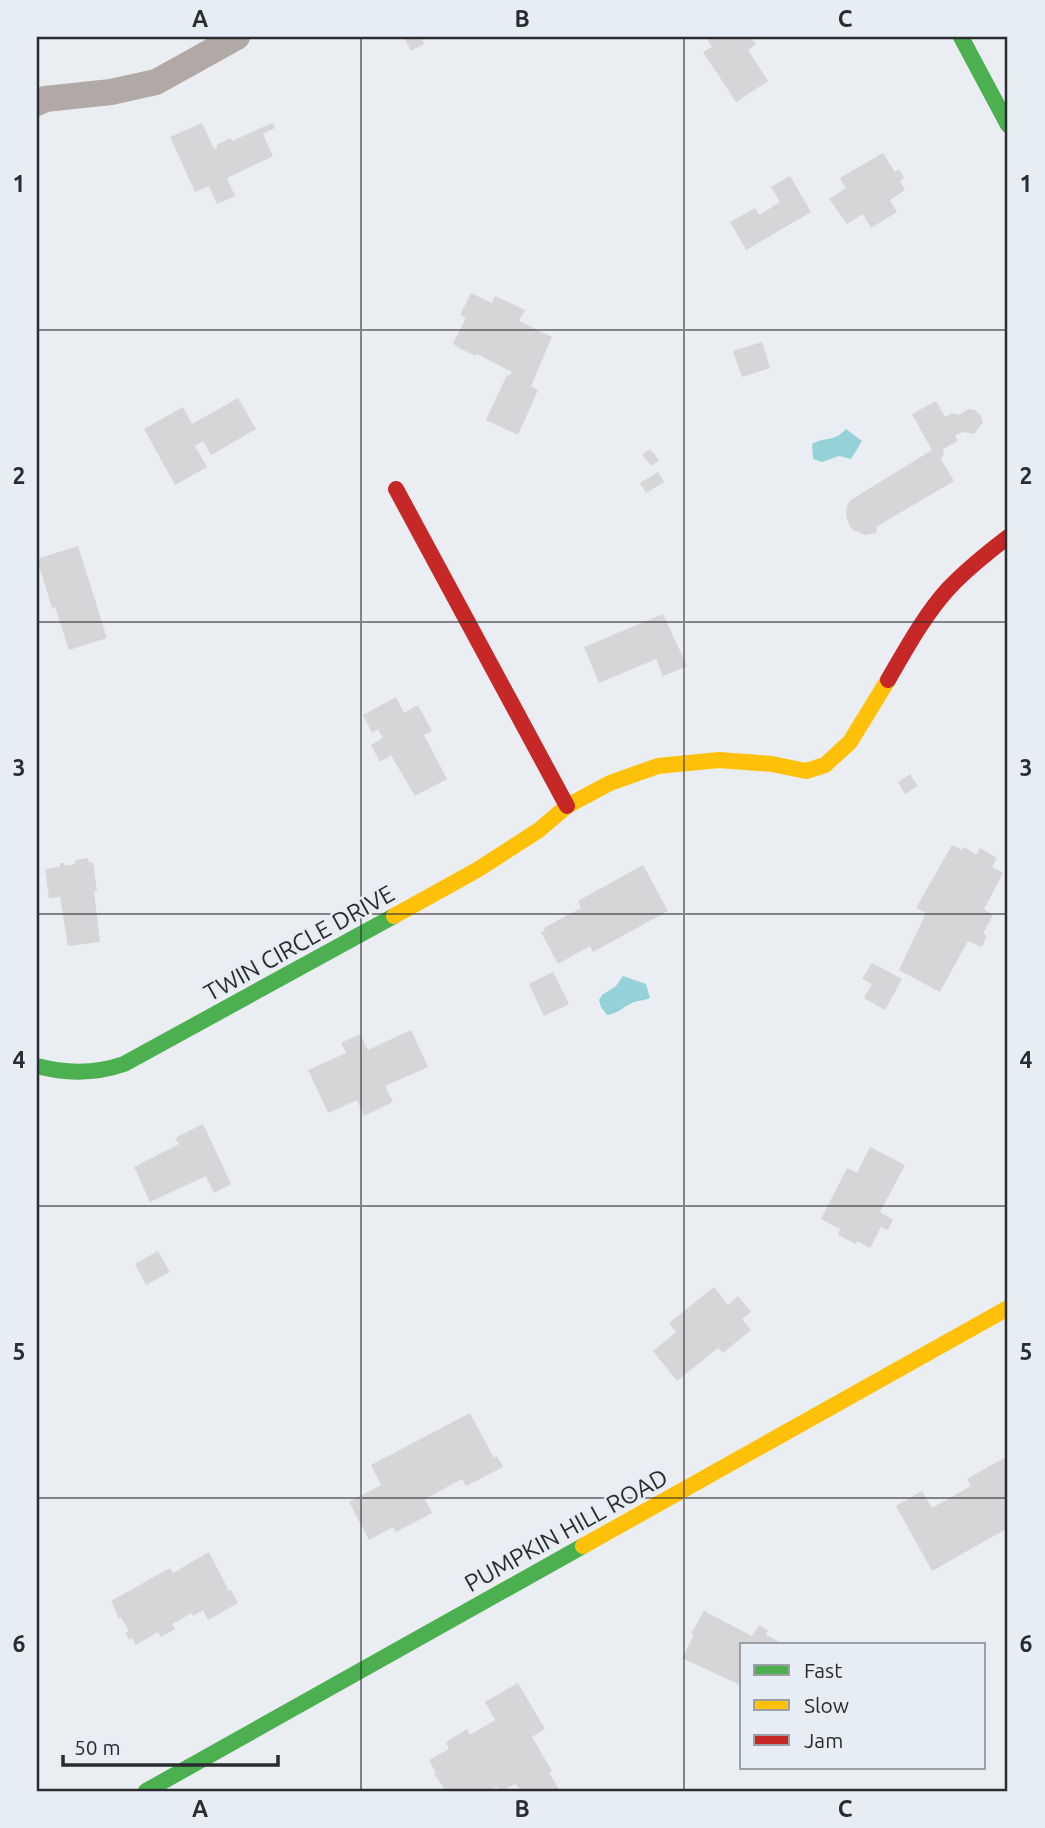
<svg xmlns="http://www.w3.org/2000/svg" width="1045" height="1828" font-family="Ubuntu,sans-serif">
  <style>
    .water { fill: #94d2d7 }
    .building { fill: #d6d5d8 }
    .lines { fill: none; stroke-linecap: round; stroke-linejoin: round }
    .street { stroke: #b1a9a6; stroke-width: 26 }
    .fast { stroke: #4caf50; stroke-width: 16 }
    .slow { stroke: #ffc107; stroke-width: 16 }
    .jam { stroke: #c62828; stroke-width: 16 }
    .grid { fill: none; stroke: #2a2c2f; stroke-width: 2; stroke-opacity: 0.55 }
    .labels { text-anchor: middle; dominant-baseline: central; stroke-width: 5; stroke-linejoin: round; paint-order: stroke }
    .street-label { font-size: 24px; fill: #2a2c2f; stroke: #e7edf4 }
    .neatline { fill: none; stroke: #2a2c2f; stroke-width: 2.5 }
    .grid-label { font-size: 23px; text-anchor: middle; font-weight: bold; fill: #2a2c2f }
  </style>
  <rect width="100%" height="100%" fill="#eaedf1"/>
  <path class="water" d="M846,429L862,441L851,459L839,456L822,462L813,459L812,444C826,436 833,443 846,429Z
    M623,976L646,984L650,998C644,1001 640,1000 634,1002C624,1006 618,1014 607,1015L601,1007L599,1000L602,995L616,986Z"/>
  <path class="building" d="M404,37H421L424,44L411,51Z
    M706,37H751L756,44L748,50L768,81L736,102L703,52L712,47Z
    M202,123L214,149L218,148L216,145L231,138L232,141L272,123L275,128L263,134L273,156L227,178L235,196L217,204L209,186L195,192L170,137Z
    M883,153L895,172L899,169L904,178L900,181L905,190L890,200L897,212L871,228L863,214L847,224L829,199L846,188L840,178Z
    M790,176L811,212L746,250L730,222L755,208L759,215L780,202L771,187Z
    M471,293L492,303L495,296L525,310L519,321L552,337L531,386L538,390L518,435L486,420L507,375L509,376L512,372L477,354L476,356L457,347L453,343L466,318L460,315Z
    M762,342L770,368L742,377L733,351Z
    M238,398L256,429L211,455L203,441L195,446L207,467L175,485L144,429L183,407L192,424Z
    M936,401L945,417L952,413L958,415L969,409L975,410L980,415L983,422L974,434L963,432L955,435L958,441L943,449L944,453L941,459L954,481L876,527L877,532L875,533L866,535L855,531L850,527L846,516L847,506L851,500L932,450L912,414Z
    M650,449L659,460L652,466L642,455Z
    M658,472L664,482L646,493L640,483Z
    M78,546L107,638L69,650L55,607L52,608L37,559Z
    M663,614L687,666L663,676L656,659L599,683L584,647Z
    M396,697L404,713L418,705L432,731L424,735L447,779L415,796L391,755L380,762L371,745L383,738L378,729L372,733L363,715Z
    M910,774L918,786L905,794L898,782Z
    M952,845L962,850L964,847L976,855L980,848L997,858L992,867L1003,873L984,909L993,915L983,934L987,936L982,947L968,941L940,992L899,970L926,913L916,908Z
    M88,858L89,863L93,862L97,891H94L100,942L68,946L60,897L49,898L45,869L60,867V863H64L65,866L75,864V860Z
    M643,865L668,911L593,952L590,946L558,964L541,932L545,931L544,928L581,908L578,901Z
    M872,963L902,979L885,1010L864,998L872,984L862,979Z
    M553,972L569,1004L544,1016L529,984Z
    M411,1030L428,1067L385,1086L393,1102L364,1116L357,1100L328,1113L308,1070L346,1053L341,1043L360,1034L368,1050Z
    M203,1124L231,1184L214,1193L206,1176L150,1202L134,1167L179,1144L175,1138Z
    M870,1147L905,1165L880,1212L893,1220L888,1230L881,1227L870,1248L857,1241L856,1244L838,1235L840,1229L821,1219L847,1168L857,1173Z
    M158,1251L170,1272L146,1285L135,1264Z
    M714,1287L728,1305L738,1296L751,1312L742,1319L751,1330L723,1353L718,1348L677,1381L653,1351L676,1332L669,1323Z
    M470,1413L494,1458L497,1456L503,1467L466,1486L462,1479L425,1499L432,1513L396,1532L393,1527L369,1540L349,1502L381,1485L371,1465Z
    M1004,1458L1008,1467V1528L932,1571L896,1506L922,1491L932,1508L971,1486L967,1479Z
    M209,1552L229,1591L231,1590L238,1603L208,1620L203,1610L193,1616L192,1613L172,1624L175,1629L161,1637L158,1632L136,1645L132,1638L129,1640L125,1633L129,1631L121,1617L119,1619L111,1601L170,1568L173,1573Z
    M704,1611L752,1636L759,1625L768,1630L766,1635L784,1644H742V1686L682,1658L694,1635L691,1634Z
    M518,1683L545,1729L532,1737L552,1771L549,1773L560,1791H522L515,1784L502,1791H499L497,1787L489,1791H446L434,1774L436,1773L429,1760L449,1749L446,1742L467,1729L470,1735L495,1720L485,1702Z"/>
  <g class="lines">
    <path class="street" d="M37,103L45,99L111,92L156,82L237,37"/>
    <path class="fast" d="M961,37L1008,125
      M37,1066C67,1074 95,1074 124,1064L394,916
      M146,1791L583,1546"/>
    <path class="slow" d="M394,916L477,870L539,830L567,806L610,783L658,766L719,760L772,764L806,771L825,765L850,742L888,680
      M583,1546L1008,1308"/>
    <path class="jam" d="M396,489L567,806
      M888,680C906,649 925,614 949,588C967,569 987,553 1008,537"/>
  </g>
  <path class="grid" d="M361,37V1791M684,37V1791M37,330H1008M37,622H1008M37,914H1008M37,1206H1008M37,1498H1008"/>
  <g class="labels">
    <g class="street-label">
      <text transform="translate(299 943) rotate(-29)">TWIN CIRCLE DRIVE</text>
      <text transform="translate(566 1530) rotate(-29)">PUMPKIN HILL ROAD</text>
    </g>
  </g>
  <rect width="1045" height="1828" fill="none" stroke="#e7edf4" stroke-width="77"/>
  <rect x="740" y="1643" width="245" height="126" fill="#e7edf4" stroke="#9ba0a5" stroke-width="2"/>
  <rect x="754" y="1665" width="35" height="10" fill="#4caf50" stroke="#9ba0a5" stroke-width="2"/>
  <text x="804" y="1678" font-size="21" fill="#2a2c2f">Fast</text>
  <rect x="754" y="1700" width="35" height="10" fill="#ffc107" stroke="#9ba0a5" stroke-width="2"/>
  <text x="804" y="1713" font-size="21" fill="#2a2c2f">Slow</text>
  <rect x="754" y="1735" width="35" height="10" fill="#c62828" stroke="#9ba0a5" stroke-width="2"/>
  <text x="804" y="1748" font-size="21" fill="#2a2c2f">Jam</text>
  <path d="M63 1755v10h215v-10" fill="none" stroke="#2a2c2f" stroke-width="3.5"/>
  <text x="74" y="1755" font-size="21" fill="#2a2c2f" stroke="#e7edf4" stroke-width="5" paint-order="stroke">50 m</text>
  <rect x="38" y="38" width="968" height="1752" class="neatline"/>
  <g class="grid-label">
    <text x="200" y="27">A</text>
    <text x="522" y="27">B</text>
    <text x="845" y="27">C</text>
    <text x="19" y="192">1</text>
    <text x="1026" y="192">1</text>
    <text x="19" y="484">2</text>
    <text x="1026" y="484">2</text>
    <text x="19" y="776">3</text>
    <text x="1026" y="776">3</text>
    <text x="19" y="1068">4</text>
    <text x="1026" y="1068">4</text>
    <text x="19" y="1360">5</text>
    <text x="1026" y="1360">5</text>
    <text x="19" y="1652">6</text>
    <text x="1026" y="1652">6</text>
    <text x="200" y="1817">A</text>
    <text x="522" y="1817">B</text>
    <text x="845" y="1817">C</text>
  </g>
</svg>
